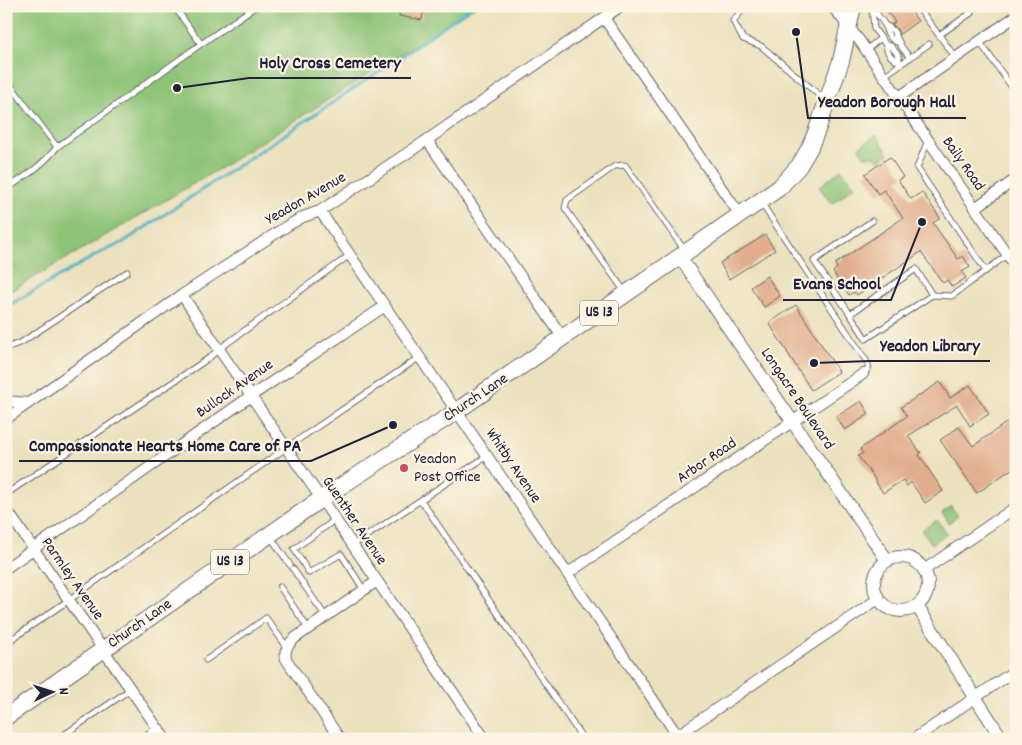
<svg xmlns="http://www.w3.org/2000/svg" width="1022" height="745" font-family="Dekko,sans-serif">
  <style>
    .green { fill: #8cc376; stroke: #577258 }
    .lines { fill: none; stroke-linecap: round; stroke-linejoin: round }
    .stream { stroke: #46b2c4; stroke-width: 3 }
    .building { fill: #e1ad8c }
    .service-casing { stroke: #686569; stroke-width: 7 }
    .minor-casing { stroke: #686569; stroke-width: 12 }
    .tertiary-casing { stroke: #686569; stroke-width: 14 }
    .primary-casing { stroke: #686569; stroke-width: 18 }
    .service { stroke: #fff; stroke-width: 5 }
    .minor { stroke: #fff; stroke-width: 10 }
    .tertiary { stroke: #fff; stroke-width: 12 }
    .primary { stroke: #fff; stroke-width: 16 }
    .poi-dot { fill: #d1495b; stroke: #fcf5e5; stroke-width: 2 }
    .labels { text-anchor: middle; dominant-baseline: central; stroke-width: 4.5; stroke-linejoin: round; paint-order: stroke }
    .shield { fill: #fcf5e5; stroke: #63616e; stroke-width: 1 }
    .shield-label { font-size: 15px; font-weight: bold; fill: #22223b }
    .street-label { font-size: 16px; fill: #22223b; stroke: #fcf5e5 }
    .poi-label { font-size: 16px; fill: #22223b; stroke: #fcf5e5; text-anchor: start }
    .leader { fill: none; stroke: #22223b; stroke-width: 2 }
    .callout-dot { fill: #22223b; stroke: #fcf5e5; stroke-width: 2 }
    .callout-label { font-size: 18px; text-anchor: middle; font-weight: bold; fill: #22223b; stroke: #fcf5e5; stroke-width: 4.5; stroke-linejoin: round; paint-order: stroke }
  </style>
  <rect width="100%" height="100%" fill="#fcf5e5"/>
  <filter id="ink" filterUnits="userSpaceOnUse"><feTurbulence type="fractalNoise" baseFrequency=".02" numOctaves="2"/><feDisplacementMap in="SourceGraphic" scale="10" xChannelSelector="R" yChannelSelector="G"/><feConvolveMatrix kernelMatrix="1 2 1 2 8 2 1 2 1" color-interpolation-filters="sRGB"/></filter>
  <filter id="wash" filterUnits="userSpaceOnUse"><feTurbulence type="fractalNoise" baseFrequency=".0096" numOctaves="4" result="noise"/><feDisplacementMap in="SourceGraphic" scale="20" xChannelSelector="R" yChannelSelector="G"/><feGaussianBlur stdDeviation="1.12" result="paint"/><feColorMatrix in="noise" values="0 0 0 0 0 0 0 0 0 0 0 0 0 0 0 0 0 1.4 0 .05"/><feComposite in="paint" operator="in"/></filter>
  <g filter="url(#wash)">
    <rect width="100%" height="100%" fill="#ebe1be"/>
    <path class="green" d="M6,6H476L219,169L6,294Z
      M876,135L889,154L879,161L875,156C864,157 863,157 859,147Z
      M841,169L855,186L832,204L819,187Z
      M951,506L958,516L949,523L942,513Z
      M937,520L947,534L932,544L922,530Z"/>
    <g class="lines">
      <path class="stream" d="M6,307L98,254L122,243L395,61L472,6"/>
    </g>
    <g id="blocks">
      <path class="building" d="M400,6H424L422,20L399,16Z
        M890,6H907L918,21L900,34L896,28L892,24L895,22L886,10Z
        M890,157L903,177L898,180L911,199L922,192L940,218L933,223L958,259L963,256L970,267L962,272L966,278L952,287L947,280L943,283L921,252L857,295L854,292L849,295L833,272L837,268L835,264L903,218L884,190L878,194L865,174Z
        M765,235L775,250L729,279L720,263Z
        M767,276L780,296L764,307L751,287Z
        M796,305L839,372L811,390L769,323Z
        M940,382L950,398L970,385L989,414L970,426L957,405L908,436L921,453L919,455L943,491L925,503L911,482L907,486L903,480L883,493L874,479H875L858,456L863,453L860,449L907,416L901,407Z
        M861,401L869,414L845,430L836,417Z
        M1016,416V466L977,493L940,440L959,427L973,446Z"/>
    </g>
  </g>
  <g filter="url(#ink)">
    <use href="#blocks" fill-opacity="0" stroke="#686569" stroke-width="1"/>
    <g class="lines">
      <defs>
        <path id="service" d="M174,6L201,44
          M746,6L733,21L743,39L761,46L825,100
          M917,6L956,58
          M873,8L885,25
          M939,35L971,13L966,6
          M881,38L886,45L891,46L899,56V62L901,64
          M979,41L1014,90L1016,91
          M899,43C891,40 886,33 885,25C895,29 895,35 900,44C902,49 907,53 910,58
          M886,45C886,52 892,59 899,62
          M866,50L881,38L874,29L872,7L874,6
          M884,76L929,44
          M6,79L57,147
          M928,140L917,168L986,271
          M6,189C25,177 43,165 57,147L201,44L256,6
          M762,204L867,362C870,368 868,370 863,374
          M625,292L565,208L567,200L615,166L625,165L685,251
          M932,295L866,339L850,314L916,269L932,295L952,296L1007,255
          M850,314L814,261L872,221
          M6,348L22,342L127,272
          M6,494L209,358L219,349L350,255
          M421,500L583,739
          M335,520L294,549L309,573L341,554L364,590
          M270,536L290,565
          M353,545L487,456
          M293,569L326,617
          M280,587L308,628
          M6,643L69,600L286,448L420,357
          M206,660L266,618L287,647
          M58,739L131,689"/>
        <path id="minor" d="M832,6L859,40L1016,267
          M604,18L740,215
          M899,97L1016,16
          M427,140L563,338
          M975,208L1016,179
          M320,211L680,739
          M182,295L485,739
          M6,401L28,403
          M6,419L182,295L287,226L303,217L320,211L427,140L621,6
          M6,509L165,739
          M6,568L251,396L385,306
          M924,570L1016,507
          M568,573L863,374
          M145,739L159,729
          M340,739L286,659C284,650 288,644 295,638L377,581
          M672,739L878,599
          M914,739L1016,670"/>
        <path id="tertiary" d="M680,257L887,560
          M874 584a27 27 0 1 1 54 0a27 27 0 1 1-54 0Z
          M917,606L1002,739"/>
        <path id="primary" d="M6,717L321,499L448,417L779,188L799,166L809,149L817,130L841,61L853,6"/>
      </defs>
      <use href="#service" class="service-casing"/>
      <use href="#minor" class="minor-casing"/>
      <use href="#tertiary" class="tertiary-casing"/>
      <use href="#primary" class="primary-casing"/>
      <use href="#service" class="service"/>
      <use href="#minor" class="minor"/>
      <use href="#tertiary" class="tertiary"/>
      <use href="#primary" class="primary"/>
    </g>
  </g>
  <circle class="poi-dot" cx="404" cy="468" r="5"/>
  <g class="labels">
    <g class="shield">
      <rect x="580" y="300.5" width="38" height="25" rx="4"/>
      <rect x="211" y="549.5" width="38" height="25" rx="4"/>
    </g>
    <g class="shield-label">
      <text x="599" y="313">US 13</text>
      <text x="230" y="562">US 13</text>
    </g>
    <g class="street-label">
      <text transform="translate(963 164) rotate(55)">Baily Road</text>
      <text transform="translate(306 199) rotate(-30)">Yeadon Avenue</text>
      <text transform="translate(235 389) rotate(-35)">Bullock Avenue</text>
      <text transform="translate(476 398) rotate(-34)">Church Lane</text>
      <text transform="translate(797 399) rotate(56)">Longacre Boulevard</text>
      <text transform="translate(707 461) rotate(-34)">Arbor Road</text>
      <text transform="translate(513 466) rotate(56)">Whitby Avenue</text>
      <text transform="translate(354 521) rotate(56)">Guenther Avenue</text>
      <text transform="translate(72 579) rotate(55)">Parmley Avenue</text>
      <text transform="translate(140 624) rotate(-35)">Church Lane</text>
    </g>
    <g class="poi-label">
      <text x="414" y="459">Yeadon<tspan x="414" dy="18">Post Office</tspan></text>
    </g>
  </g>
  <path class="leader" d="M177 88L249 78H411M796 32L808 118H966M922 222L891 300H783M814 363L870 361H990M393 425L311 461H19"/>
  <g class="callout-dot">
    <circle cx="177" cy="88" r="5"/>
    <circle cx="796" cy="32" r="5"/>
    <circle cx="922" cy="222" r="5"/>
    <circle cx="814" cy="363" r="5"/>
    <circle cx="393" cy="425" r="5"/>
  </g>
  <g class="callout-label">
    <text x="330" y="68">Holy Cross Cemetery</text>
    <text x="887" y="107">Yeadon Borough Hall</text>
    <text x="837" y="289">Evans School</text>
    <text x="930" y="351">Yeadon Library</text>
    <text x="165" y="451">Compassionate Hearts Home Care of PA</text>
  </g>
  <rect width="1022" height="745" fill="none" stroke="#fcf5e5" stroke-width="25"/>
  <g transform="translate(52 692) rotate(86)" stroke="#fcf5e5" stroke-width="4" paint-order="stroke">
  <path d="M0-4L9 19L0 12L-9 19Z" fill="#22223b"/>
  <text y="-8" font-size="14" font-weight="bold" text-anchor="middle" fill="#22223b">N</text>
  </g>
</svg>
